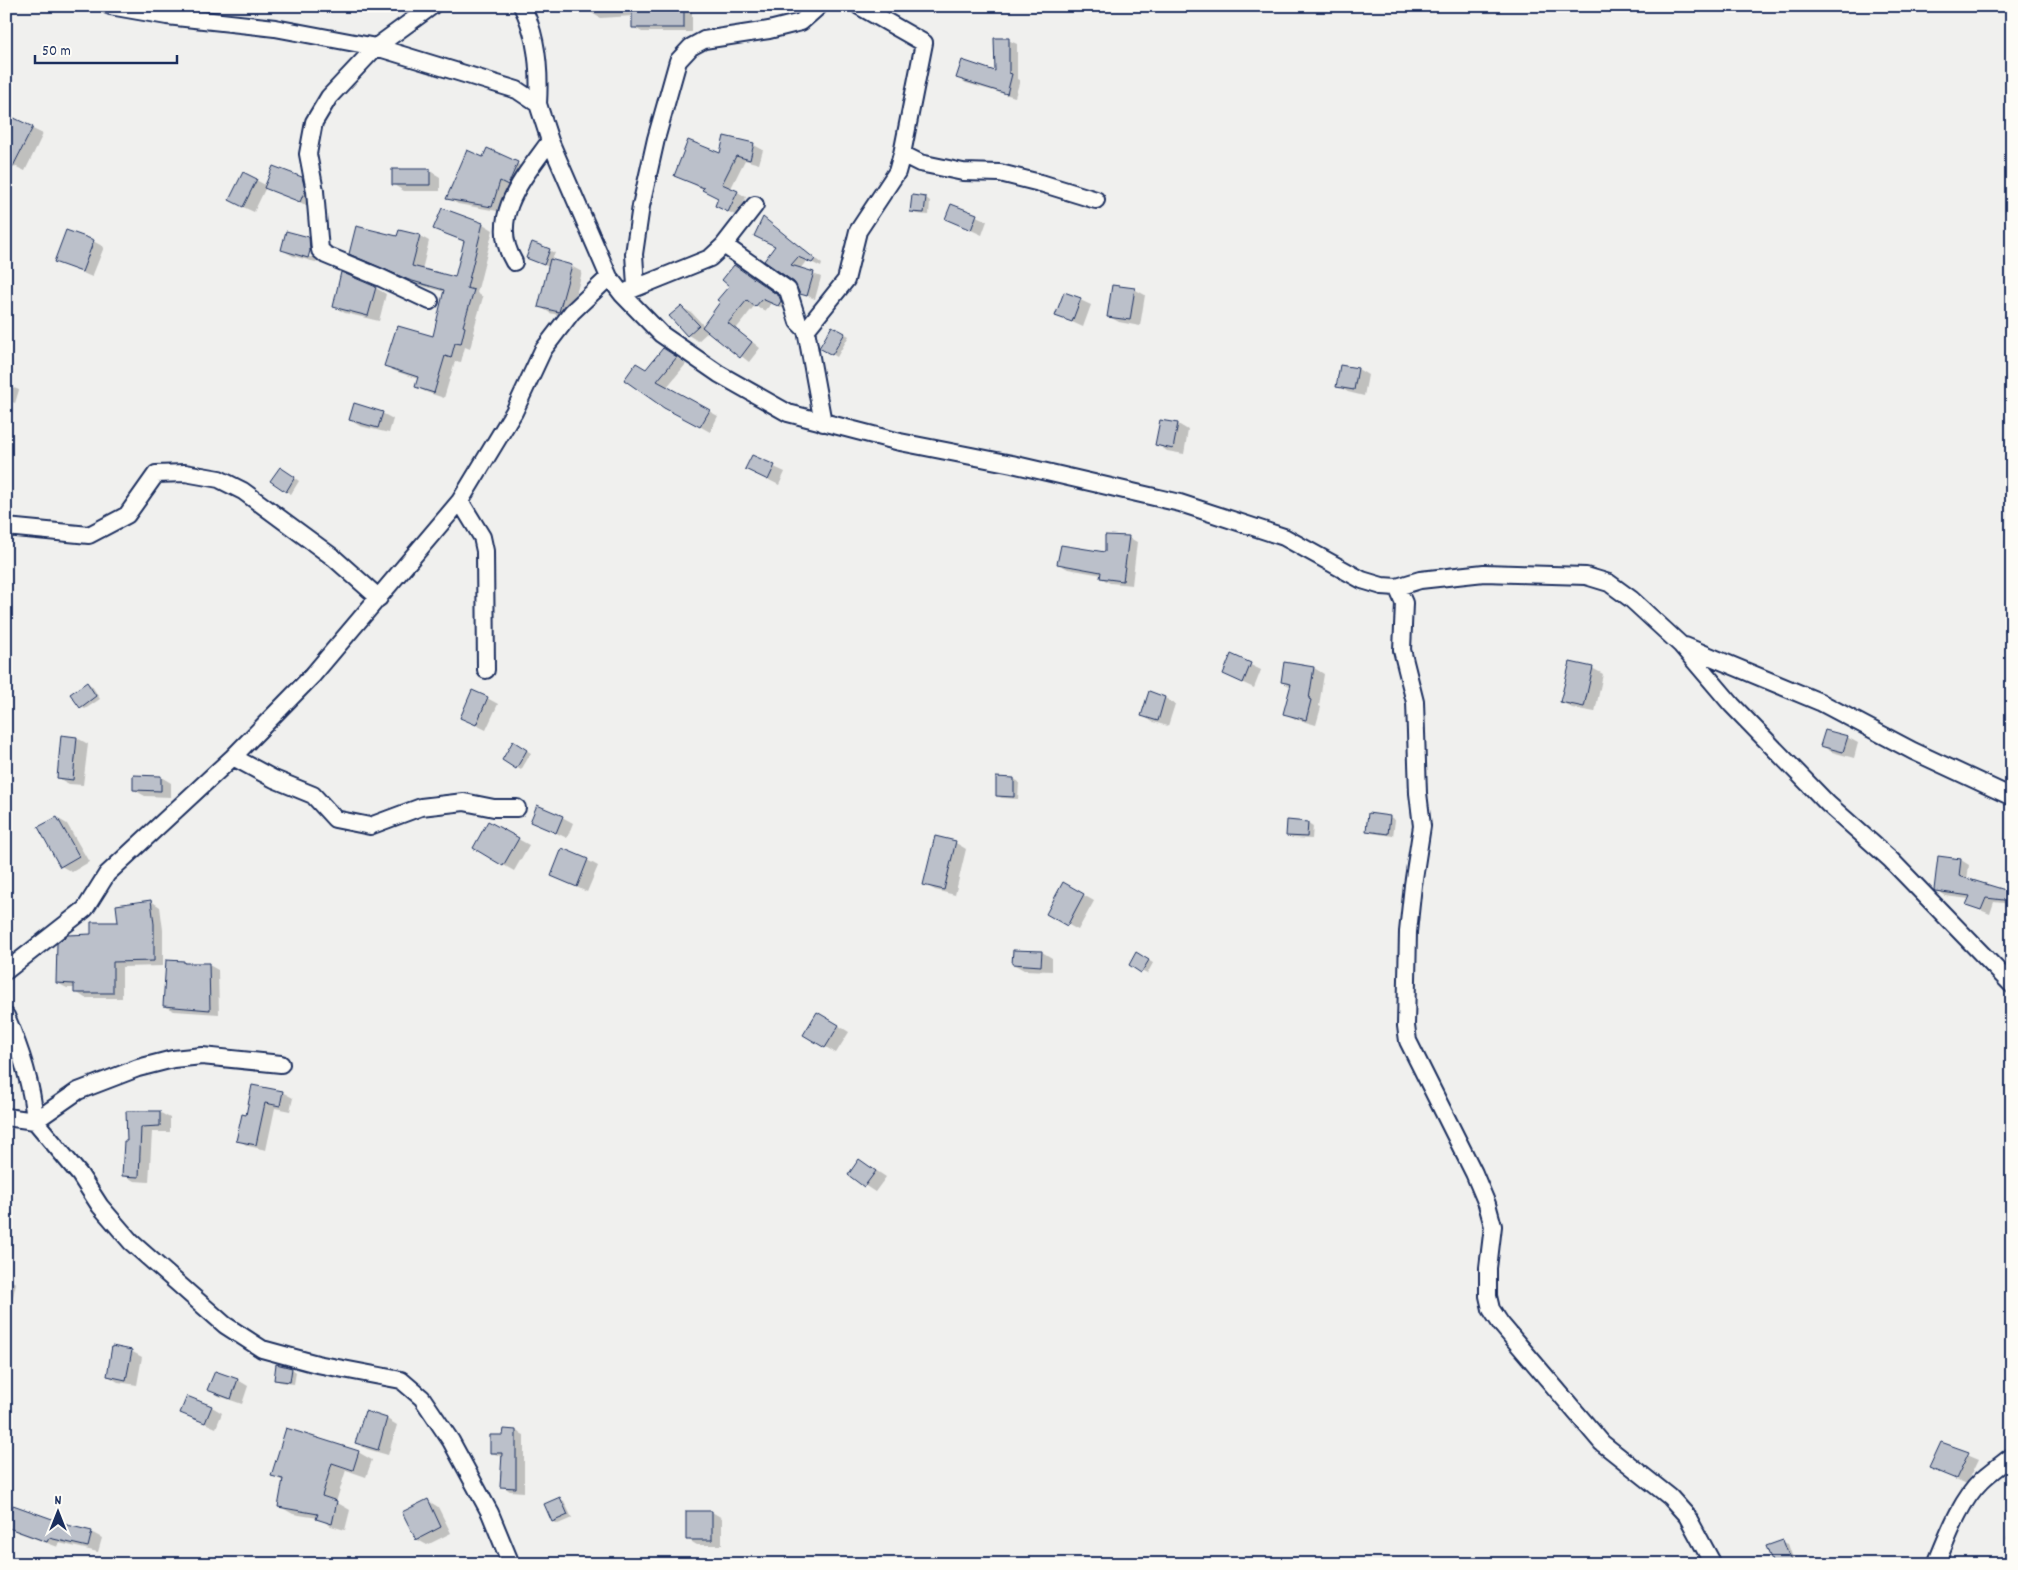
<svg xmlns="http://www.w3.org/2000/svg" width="2018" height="1570" font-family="Dekko,sans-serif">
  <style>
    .shadow { fill: #0003; fill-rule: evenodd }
    .building { fill: #bbc0ca; stroke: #1b2f5e }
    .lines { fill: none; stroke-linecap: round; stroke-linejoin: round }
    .street-casing { stroke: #1b2f5e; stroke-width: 20 }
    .street { stroke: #fdfcf7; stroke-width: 16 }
  </style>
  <rect width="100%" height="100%" fill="#f0f0ee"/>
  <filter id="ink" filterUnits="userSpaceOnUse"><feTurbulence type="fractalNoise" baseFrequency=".02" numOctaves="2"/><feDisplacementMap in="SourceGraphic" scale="10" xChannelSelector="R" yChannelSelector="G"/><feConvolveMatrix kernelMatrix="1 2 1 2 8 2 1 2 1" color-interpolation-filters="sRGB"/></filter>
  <g filter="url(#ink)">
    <path class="shadow" d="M580,6H605L615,12L614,6H636L637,11H668V6H692V32H642L633,27V16L600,18Z
      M1008,40L1017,44V79L1020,80L1015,97L966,83L958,78L996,72Z
      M12,119L43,134L25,171L6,162Z
      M725,138L754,145L763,150L759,164L745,160L731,188L746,197L737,216L725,210L720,198L676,175L721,154Z
      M488,150L528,169L503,212L458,204L447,198L483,159Z
      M430,171L440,177V191H404L394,185Z
      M302,179L313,185L310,207L266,187L254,212L241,206L256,180L267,186Z
      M926,198L930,201L929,215L916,214L911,211Z
      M952,205L987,221L982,235L947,219Z
      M443,209L483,224L493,230L477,293L483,297L473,332L474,333L470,349L465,347L461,362L455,361L444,398L426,392L416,387L418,379L395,371L385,366L434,337L445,292L420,285L360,259L398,238L400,231L420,236L429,241L422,270L456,279L465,242L434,229Z
      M764,219L822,264L821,267L807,260L800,269L821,277L815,299L801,293Z
      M308,238L319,244V263L293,256L282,250ZM308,239H310L312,257H309Z
      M93,241L104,247L92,277L55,261Z
      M533,243L555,253L551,261L571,266L582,272L570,318L550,313L539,306L549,267L532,260Z
      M735,266L788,303L787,310L772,303L765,311L755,305L736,329L760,348L749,362L709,331L698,341L688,335L681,307L692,313L704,326L731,285Z
      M376,288L386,294L379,321L345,313L334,307Z
      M1134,289L1145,295L1140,326L1119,322L1108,316Z
      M1065,293L1091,305L1083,327L1057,315Z
      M832,327L849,336L837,357L821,347Z
      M673,355L686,364L666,388L718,416L710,432L676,413L646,370Z
      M1358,369L1368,375L1364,396L1348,392L1337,386Z
      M6,385L19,390L15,403L6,400Z
      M382,413L393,419L389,433L360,426L350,420Z
      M1178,424L1188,430L1184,454L1167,451L1157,444Z
      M752,457L785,472L779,485L747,469Z
      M285,471L299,481L291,494L286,491Z
      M1128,537L1137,542L1132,585L1110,583L1101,578L1102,575L1068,569L1059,564L1106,553Z
      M1232,656L1261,670L1254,688L1224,674Z
      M1314,668L1324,674L1319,706L1321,707L1316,725L1295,719L1284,713L1291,687L1282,682Z
      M1592,668L1603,674L1595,712L1572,708L1562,702Z
      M87,683L92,686L100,699L85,709L81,707Z
      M487,698L498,704L486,730L462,718Z
      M1165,698L1175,704L1168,726L1153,722L1143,716Z
      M62,736L77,738L88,744L83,785L69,784L58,778Z
      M1847,737L1858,743L1854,758L1832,752L1822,746Z
      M514,743L531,753L521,770L504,760Z
      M161,777L171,783V797L145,796L134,790Z
      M997,778L1014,779L1019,782L1018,799L1002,798L997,796Z
      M562,817L573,823L567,838L531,821Z
      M1390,817L1395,820L1393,836L1372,833L1367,830Z
      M57,818L67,824L89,862L72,872L61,866Z
      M1288,822L1308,823L1313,826L1312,839L1292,838L1287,835Z
      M489,823L529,845L514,871L474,848Z
      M936,838L956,843L966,849L955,895L935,890L924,884Z
      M587,860L598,866L587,892L553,876Z
      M1961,860L1969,865L1967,880L2012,893V904L1994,902L1990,914L1968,905L1970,899L1945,896L1936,890Z
      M1064,884L1094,901L1078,930L1047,913Z
      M151,901L160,907L163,930V966L122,967V998H85L76,992V988H67L57,983L92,935L120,923Z
      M1042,952L1052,958V971L1024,970L1013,964Z
      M1137,954L1153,963L1147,974L1130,965Z
      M184,962L189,965H209L218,970L219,1014L174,1011L164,1006Z
      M818,1013L849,1032L836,1053L805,1035Z
      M253,1086L282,1092L293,1098L290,1111L275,1108L266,1150L248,1146L238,1140L247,1116Z
      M127,1112H159L170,1118V1132H152L149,1182L134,1181L124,1175L128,1142Z
      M860,1160L886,1177L875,1192L849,1175Z
      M6,1279L16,1283L12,1301L6,1299Z
      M131,1351L142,1357L137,1385L118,1382L108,1376Z
      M292,1369L296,1372L294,1384L280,1382L275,1379Z
      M215,1372L238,1380L248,1386L242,1404L219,1396L209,1390Z
      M212,1407L222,1413L216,1428L182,1413Z
      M365,1412L387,1419L397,1425L388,1455L367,1449L356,1443Z
      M516,1431L524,1435V1492L510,1491L502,1486L503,1457L492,1453L504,1437Z
      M1941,1443L1979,1459L1967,1484L1931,1468Z
      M358,1452L372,1460L366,1477L346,1470L336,1502L350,1510L345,1530L331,1526L318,1518L293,1514L279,1506L284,1482L273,1475Z
      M560,1499L564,1501L572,1518L558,1524L553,1522L545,1505Z
      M427,1500L438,1507L451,1533L427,1545L416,1539Z
      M14,1506L62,1525L91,1532L102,1538L98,1552L59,1543L58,1547L17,1532L6,1526Z
      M712,1512L722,1518V1545H697L687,1539Z
      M2012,1517V1544L2006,1540Z
      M6,1534L11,1536L6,1546Z
      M1783,1542L1788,1544L1795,1564H1774Z"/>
    <path class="building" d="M632,10H684V28H632Z
      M994,38H1009V73L1012,74L1007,94L956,78L962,60L995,71Z
      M12,117L33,127L6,180V128Z
      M724,136L754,143L750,160L736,156L722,184L738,191L728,212L715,206L718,198L702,190L704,188L674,176L688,140L720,153Z
      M487,148L518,162L508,185L500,181L492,207L446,199L467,150L483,157Z
      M273,166L302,177L305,190L300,202L264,188Z
      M392,169H430V185H392Z
      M243,172L257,179L243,207L229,200Z
      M912,195L926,197L924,213L910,212Z
      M951,204L977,214L971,230L945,219Z
      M442,208L483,223L467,288L474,290L463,326L465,327L461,344L455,343L451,358L445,356L434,393L415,387L418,377L384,366L396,329H397L398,326L433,336L444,290L409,280L349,254L356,226L397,236L399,230L420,235L412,266L455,277L464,241L433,229Z
      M763,217L815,259L812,263L798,257L791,265L814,272L807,296L800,294L794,282L764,261L775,246L754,236Z
      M66,230L94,240L82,272L54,262Z
      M286,231L309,237L310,251L308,258L281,250Z
      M532,242L550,249L544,265L526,258Z
      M550,259L572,265L559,312L538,307Z
      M734,265L779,296L781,301L778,306L762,299L755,307L747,300L728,323L752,342L740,358L702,327L720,302L717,300L729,286L722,280Z
      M341,272L376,287L368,316L333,307Z
      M1112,285L1135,288L1130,320L1107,317Z
      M1064,292L1081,298L1072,322L1055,316Z
      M681,306L699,325L687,336L669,316Z
      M832,326L845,333L832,355L819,348Z
      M663,348L677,357L657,381L710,410L700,427L664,408L624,380L636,363L646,369Z
      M1340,365L1358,368L1354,390L1336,387Z
      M354,403L383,412L378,428L349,420Z
      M1160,420L1178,423L1173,449L1155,445Z
      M752,455L775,465L768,480L745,469Z
      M280,467L295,477L286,492L270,481Z
      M1105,535L1129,536L1123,581L1100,578L1101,572L1057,564L1061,545L1105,552Z
      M1231,654L1251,663L1243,683L1223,674Z
      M1284,662L1314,667L1309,699L1311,700L1306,720L1283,714L1291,684L1281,682Z
      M1570,662L1593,667L1584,707L1560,702Z
      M87,682L96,696L80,708L70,694Z
      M472,690L488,697L476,725L460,718Z
      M1149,691L1165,697L1158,721L1141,716Z
      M1825,730L1848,736L1843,752L1820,746Z
      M61,735L77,737L73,780L57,778Z
      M513,741L527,750L516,769L502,760Z
      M133,775L161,776V791L133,790Z
      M996,777L1014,778V797L996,796Z
      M537,805L563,816L556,833L530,822Z
      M1368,813L1390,816L1388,834L1366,831Z
      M57,817L79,856L60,867L38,827Z
      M1287,820L1308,822L1307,837L1286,836Z
      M488,821L519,838L503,866L473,848Z
      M935,836L956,841L944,890L923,885Z
      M562,848L588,859L577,887L551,876Z
      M1938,856L1961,859L1959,876L2012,892V901L1986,898L1981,910L1966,905L1970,896L1935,891L1934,890Z
      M1063,882L1084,894L1067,926L1046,914Z
      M151,900L154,924V961L113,962V993H74V984L56,983L57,943L68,935L91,934V922H118L116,905Z
      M1013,950L1042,951L1041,966L1012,964Z
      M1136,952L1149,960L1141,973L1129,965Z
      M166,960L184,961V963H209L210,1010L163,1006Z
      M817,1012L839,1025L825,1048L803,1035Z
      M252,1085L283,1091L280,1106L265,1103L256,1145L236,1141L242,1114L246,1115Z
      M126,1111H160V1126L141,1127L139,1177L122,1176L124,1141H127Z
      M859,1159L876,1171L864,1187L848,1175Z
      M112,1346L132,1350L126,1380L107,1376Z
      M276,1364L292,1368L290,1382L274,1380Z
      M215,1371L238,1379L231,1399L207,1390Z
      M187,1396L212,1406L205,1423L180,1413Z
      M365,1411L387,1418L378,1450L355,1443Z
      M286,1428L359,1451L353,1470L332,1463L322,1496L337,1501L332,1524L316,1519L318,1514L278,1507L283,1479L271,1476Z
      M504,1429L516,1430V1488L500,1487L502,1453H490V1435H503Z
      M1941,1442L1969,1452L1956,1479L1929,1468Z
      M560,1497L568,1515L552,1522L544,1504Z
      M428,1499L441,1527L416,1540L402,1512Z
      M13,1505L55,1520V1522L92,1531L88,1547L49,1538L47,1542L6,1527Z
      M686,1511H712V1540H686Z
      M1783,1540L1792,1564H1773L1766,1546Z"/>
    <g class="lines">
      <defs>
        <path id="street" d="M110,6L167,16L275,28L376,47L517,90L538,104L550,141L609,277L622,294L661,334L719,374L788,413L900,442L1012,464L1180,503L1284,537L1362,580L1382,586L1397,587L1420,580L1484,573L1586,576L1609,583L1631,599L1681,645L1732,705L1828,804L1890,859L2012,985
          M522,6C538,37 540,71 538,104
          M902,154L920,163L963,172L1000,173L1044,184L1096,200
          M724,245L755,205
          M514,262C487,217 525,176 550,141
          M636,286L634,254L641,206L656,139L678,61L691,47L704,40L769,30L801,22L819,6
          M628,291L710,258L724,245L788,290L798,322L806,330L823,423
          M430,301L379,277L326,255L320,250L315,191L308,154L314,122L329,97L376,47L432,6
          M806,330L846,280L858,231L897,172L902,154L924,43L859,6
          M460,501L482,537L485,551L486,670
          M6,527L89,535L127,515L156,474L185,473L219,479L243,491L334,558L379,598
          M1397,587L1404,603L1402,650L1415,702L1418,793L1422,826L1413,885L1408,932L1406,1026L1408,1041L1474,1173L1487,1204L1493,1226L1488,1268V1296L1491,1309L1501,1324L1602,1443L1670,1497L1687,1516L1713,1564
          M1685,646L1820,702L1913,751L2012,797
          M233,757L274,779L313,795L335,819L370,826L421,807L464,802L494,808H517
          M6,971L85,909L107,874L233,757L312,676L460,501L514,412L543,350L572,312L609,277
          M6,1016C21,1051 32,1084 35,1121
          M6,1117L35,1121L80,1175L100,1206L131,1242L225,1325L262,1349L317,1364L401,1380L422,1398L451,1441L490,1513L511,1564
          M35,1121L78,1091L138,1068L173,1059L202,1056L281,1064
          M1936,1564C1948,1536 1959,1503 1981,1481C1990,1472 2002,1464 2012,1456"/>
      </defs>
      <use href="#street" class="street-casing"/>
      <use href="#street" class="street"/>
    </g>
  </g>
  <rect width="2018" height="1570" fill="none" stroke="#fdfcf7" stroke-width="25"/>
  <rect x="12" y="12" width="1993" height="1545" fill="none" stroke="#1b2f5e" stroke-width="2" filter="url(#ink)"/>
  <g transform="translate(58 1512)" stroke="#fdfcf7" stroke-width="4" paint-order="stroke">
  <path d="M0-4L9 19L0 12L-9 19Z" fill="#1b2f5e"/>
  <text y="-8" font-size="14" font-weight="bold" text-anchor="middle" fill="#1b2f5e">N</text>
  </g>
  <path d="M35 55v8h142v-8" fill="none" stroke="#1b2f5e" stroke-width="2.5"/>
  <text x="42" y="55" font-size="15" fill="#1b2f5e" stroke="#fdfcf7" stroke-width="4" paint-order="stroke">50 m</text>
</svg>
